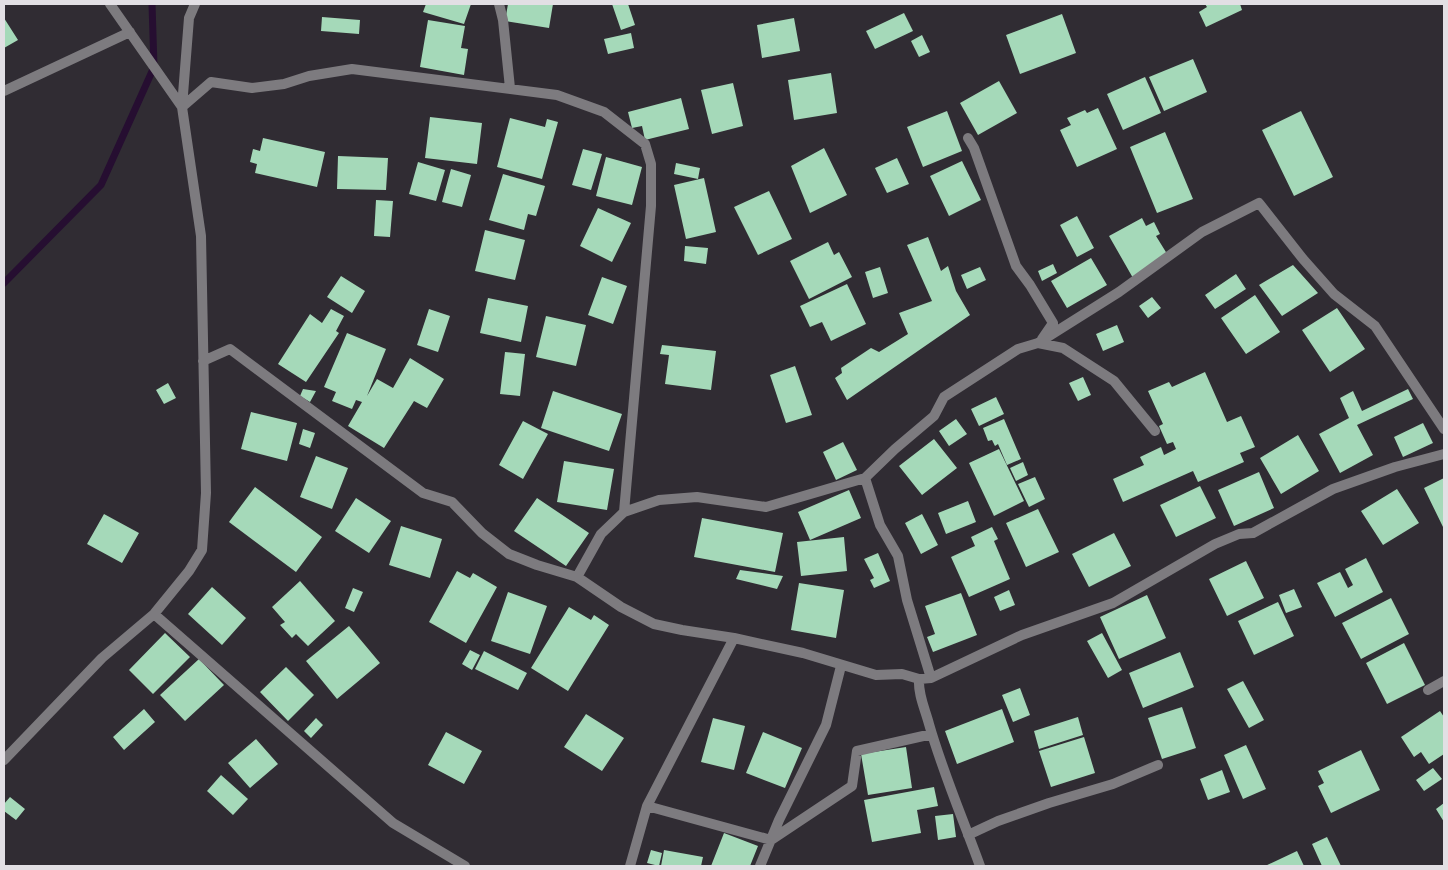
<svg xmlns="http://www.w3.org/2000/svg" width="1448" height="870" font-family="'Open Sans',sans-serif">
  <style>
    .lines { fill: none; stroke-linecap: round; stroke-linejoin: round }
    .stream { stroke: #260e31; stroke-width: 7 }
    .building { fill: #a5d9b9 }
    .minor { stroke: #7d7b7f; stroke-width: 10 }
  </style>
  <rect width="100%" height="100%" fill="#302c33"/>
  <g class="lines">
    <path class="stream" d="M4,283L101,185L154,67L152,4"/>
  </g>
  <path class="building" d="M426,4H471L464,24L423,12Z
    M508,4H553L549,28L505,21Z
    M612,4H628L635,25L621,30Z
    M1205,4H1240L1242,10L1206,27L1199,12L1207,7Z
    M904,13L913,31L875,49L866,31Z
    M1062,14L1076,53L1020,74L1006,35Z
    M322,17L360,20L359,34L321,31Z
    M4,18L18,40L4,48Z
    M794,18L800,51L762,58L757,25Z
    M428,20L465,26L461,48L468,49L464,75L420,67Z
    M631,33L634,48L608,54L604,39Z
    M922,35L930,52L919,57L911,41Z
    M1193,59L1207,92L1164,111L1149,77Z
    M831,73L837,113L794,120L788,80Z
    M1145,77L1161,113L1123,130L1107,94Z
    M999,81L1017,113L978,135L960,103Z
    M733,83L743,126L712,134L701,90Z
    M681,98L689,129L645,140L642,126L632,128L628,112Z
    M1098,108L1117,149L1077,167L1060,130L1071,125L1067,118L1085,110L1087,113Z
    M947,111L962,151L923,167L907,127Z
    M1301,111L1333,177L1294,196L1262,130Z
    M430,117L482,123L477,164L425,158Z
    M510,118L545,127L547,119L558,122L542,179L497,167Z
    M1165,132L1193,199L1157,213L1130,147Z
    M263,138L325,152L317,187L255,173L257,164L250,162L253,149L260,151Z
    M824,148L847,195L810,213L791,166Z
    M583,149L602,154L591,190L572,185Z
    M338,156L388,158L386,190L337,189Z
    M606,157L642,167L632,205L596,196Z
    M897,158L909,184L887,193L875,168Z
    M962,161L981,200L949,216L930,176Z
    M418,162L445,170L436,201L409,194Z
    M676,163L700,168L698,179L674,174Z
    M451,169L471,175L462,207L442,202Z
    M503,174L545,186L536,216L528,214L524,230L489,220Z
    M704,178L716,232L686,239L674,185Z
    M769,191L792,239L758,255L734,207Z
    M376,200L393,201L390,237L374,236Z
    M598,208L631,223L612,262L580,246Z
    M1077,216L1094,248L1077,257L1060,225Z
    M1142,218L1146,226L1154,222L1160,234L1156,236L1169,257L1133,278L1109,236Z
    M485,230L525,240L515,280L475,271Z
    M928,237L941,271L948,266L956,291L970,315L847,400L835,378L842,373L841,368L871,348L879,352L908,334L899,313L932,301L907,245Z
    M828,242L834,255L839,252L852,277L809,299L790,261Z
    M685,246L708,248L706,264L684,261Z
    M1091,258L1107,285L1067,308L1051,281Z
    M1053,264L1057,273L1042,281L1038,271Z
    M1293,265L1318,293L1282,316L1259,285Z
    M880,267L888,293L873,298L865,272Z
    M980,267L986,280L967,289L961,275Z
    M1236,274L1246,289L1215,309L1205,295Z
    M341,276L365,291L352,313L327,297Z
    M602,277L627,286L613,324L588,315Z
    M847,284L866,324L831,341L822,322L810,327L800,306Z
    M1255,295L1280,332L1246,354L1221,318Z
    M1152,297L1161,308L1148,318L1139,306Z
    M488,298L528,306L521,342L480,333Z
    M1337,308L1365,349L1330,372L1302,330Z
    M331,309L344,316L336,331L339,333L306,382L278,364L310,314L322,323Z
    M429,309L450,316L438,352L417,345Z
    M546,316L586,325L576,366L536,357Z
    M1117,325L1124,342L1103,351L1096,334Z
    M347,333L386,349L367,396L377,379L393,388L410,358L444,379L427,408L414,401L384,448L348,426L362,402L356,400L352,409L332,401L336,392L324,387Z
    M662,345L716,351L711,390L665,384L669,355L660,354Z
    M505,352L525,354L520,396L500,394Z
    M795,366L812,415L786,423L770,375Z
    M1205,372L1227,422L1241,416L1255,447L1240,453L1244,462L1198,482L1193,471L1123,502L1113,479L1144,465L1140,457L1161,447L1164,455L1176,449L1173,442L1167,444L1159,426L1163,424L1148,391L1169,382L1172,387Z
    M1083,377L1091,395L1078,401L1069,383Z
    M168,383L176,398L164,404L156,390Z
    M303,389L316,391L310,402L300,396Z
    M1408,389L1413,399L1357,425L1373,455L1340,473L1319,434L1349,418L1340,398L1353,391L1362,411Z
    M553,391L622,414L609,451L541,428Z
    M996,397L1004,414L979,426L971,409Z
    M251,412L297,423L287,461L241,449Z
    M956,419L967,434L949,446L939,431Z
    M1004,419L1021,459L1007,465L998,444L995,446L992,440L988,441L983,428Z
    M523,421L548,434L523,479L499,465Z
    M1423,423L1433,443L1403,457L1394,437Z
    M303,429L315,433L310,448L299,444Z
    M1298,435L1319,471L1281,494L1260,458Z
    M934,439L957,468L922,495L899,466Z
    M843,442L857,470L836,480L823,452Z
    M999,449L1024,501L994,516L969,463Z
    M316,456L348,468L332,509L300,497Z
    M564,461L614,469L607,510L557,502Z
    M1023,462L1028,475L1016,481L1010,468Z
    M1259,472L1274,508L1234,526L1218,490Z
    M1035,477L1045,499L1029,507L1018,484Z
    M1444,478V529L1424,488Z
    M1200,486L1216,518L1176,537L1160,505Z
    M255,487L322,537L296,572L229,522Z
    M1397,489L1419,523L1383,545L1361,511Z
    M849,490L861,518L810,540L798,512Z
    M356,498L391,521L369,553L335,531Z
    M537,498L589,533L566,566L514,531Z
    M968,501L976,522L946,534L938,513Z
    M1038,509L1059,552L1026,567L1006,523Z
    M104,514L139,533L122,563L87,544Z
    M922,514L938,545L921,554L905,523Z
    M702,518L783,533L775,572L694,557Z
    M401,526L442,539L430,578L389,565Z
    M992,527L998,539L994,541L1010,579L969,597L951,557L975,546L971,537Z
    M1114,533L1131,566L1089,587L1072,554Z
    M844,537L847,571L801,576L797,542Z
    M878,553L890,581L874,588L870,580L874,578L864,559Z
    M1366,558L1383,592L1335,617L1317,583L1340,572L1348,588L1353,585L1345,569Z
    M1246,561L1264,598L1227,616L1209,579Z
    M740,570L783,576L777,589L736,579Z
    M457,571L470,578L473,573L497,587L466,643L429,622Z
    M300,581L335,621L308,646L296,634L292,638L280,625L285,622L272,607Z
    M799,583L844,590L836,638L791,630Z
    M212,587L246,618L222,645L188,614Z
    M353,588L363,592L354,612L345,608Z
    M1294,589L1302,607L1286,613L1279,595Z
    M1009,590L1015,605L1000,611L994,597Z
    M508,592L547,606L530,654L491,641Z
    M961,593L977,635L933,652L927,637L935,634L925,606Z
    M1147,595L1166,638L1119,659L1100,617Z
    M1391,598L1409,634L1361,659L1342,623Z
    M1278,602L1294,636L1254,655L1238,621Z
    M569,607L591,620L594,615L609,625L568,691L531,668Z
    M349,626L380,663L337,699L306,661Z
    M165,633L190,657L153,694L129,670Z
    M1102,633L1122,670L1108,678L1087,641Z
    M1404,643L1425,685L1387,704L1366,663Z
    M470,650L480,655L472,670L462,664Z
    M484,651L527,673L518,690L475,669Z
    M1180,652L1194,687L1143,708L1129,673Z
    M199,659L224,685L185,721L160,695Z
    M286,667L314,695L288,721L260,692Z
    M1243,681L1264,720L1249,728L1227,689Z
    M1020,688L1030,715L1013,722L1002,695Z
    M1182,707L1196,748L1162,759L1148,718Z
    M144,709L155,722L124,750L113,737Z
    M1002,709L1014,742L957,764L945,731Z
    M1440,711L1444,717V754L1429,764L1421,752L1414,757L1401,737Z
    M586,714L624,738L602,771L564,747Z
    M1078,717L1083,735L1039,749L1034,731Z
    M316,718L323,725L311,738L304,731Z
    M713,718L745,726L734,770L701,762Z
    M446,732L482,751L464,784L428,765Z
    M763,732L802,748L785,788L746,773Z
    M1084,737L1095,773L1051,787L1039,751Z
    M256,739L278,764L250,788L228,763Z
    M1246,745L1266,789L1243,799L1224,755Z
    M906,747L912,788L868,795L861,754Z
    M1361,750L1380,790L1331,813L1318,786L1324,783L1318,771Z
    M1433,768L1442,779L1424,791L1416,780Z
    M1222,770L1230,792L1208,800L1200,779Z
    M221,775L248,799L233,815L207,791Z
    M934,787L938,806L917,810L921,833L872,842L864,800Z
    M10,797L25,809L16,820L4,811V804Z
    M1444,803V822L1436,809Z
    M953,814L956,837L938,840L935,816Z
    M724,833L758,846L750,866H711Z
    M1327,837L1341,866H1322L1312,844Z
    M651,850L662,853L659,866L647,863Z
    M664,850L703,857L701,866H661Z
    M1297,851L1304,866H1265Z"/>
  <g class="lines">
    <path class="minor" d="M110,4L182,107L211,82L252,88L284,84L309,76L352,69L557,95L604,112L645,144L651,164V206L624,512
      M499,4L503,20L510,88
      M4,91L130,32
      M968,138L974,148L1016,266L1030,285L1053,323L1042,339
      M1038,343L1119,292L1202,232L1259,203L1303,259L1334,294L1375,326L1444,429
      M203,361L230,349L423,493L452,502L482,533L509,554L537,565L577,577L621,607L654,624L682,630L734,638L803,653L876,675L902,674L919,679L931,678L1022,635L1113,603L1215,544L1239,534L1253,533L1333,489L1395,467L1444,454
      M865,478L880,525L898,556L907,600L931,678
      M577,577L601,534L624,512L659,500L697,497L766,507L865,478L895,449L934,416L944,397L1018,349L1038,343L1063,348L1114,381L1155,431
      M154,614L393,823L465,866
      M919,679C918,695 925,709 929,724C943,773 963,819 980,866
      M1428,690L1444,681
      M4,760L102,658L154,614L189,571L202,550L206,493L201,236L182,107L189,18L195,4
      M647,806L771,840L852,786L857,751L932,734
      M968,835L998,821L1049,803L1113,784L1158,765
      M630,866L647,806L734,638
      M760,866L779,820L826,725L841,666"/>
  </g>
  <rect width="1448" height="870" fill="none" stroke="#e2dfe4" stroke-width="10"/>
</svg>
